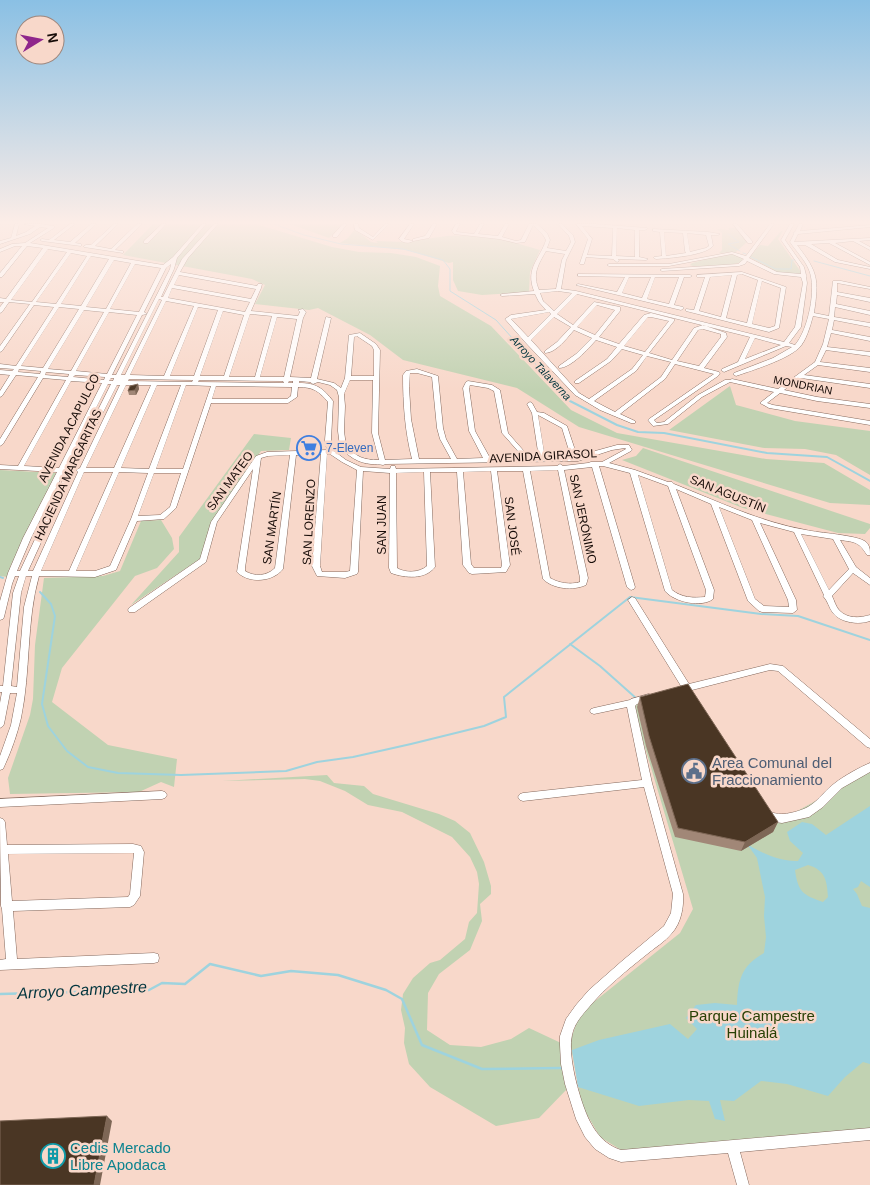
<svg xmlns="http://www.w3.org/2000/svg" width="870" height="1185" font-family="Helvetica,sans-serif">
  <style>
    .green { fill: #c1d2b2 }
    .water { fill: #9ed3de; fill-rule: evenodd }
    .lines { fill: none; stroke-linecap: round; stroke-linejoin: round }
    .stream-far2 { stroke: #9ed3de; stroke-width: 1 }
    .stream-far1 { stroke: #9ed3de; stroke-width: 2 }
    .stream { stroke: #9ed3de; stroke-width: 2.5 }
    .minor-casing { stroke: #85695d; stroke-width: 1 }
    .minor { fill: #fff; fill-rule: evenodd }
    .wall { fill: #a18777 }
    .shaded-wall { fill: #7e6756 }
    .building { fill: #4a3624; stroke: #7e6756 }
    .labels { text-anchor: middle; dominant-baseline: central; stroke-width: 5; stroke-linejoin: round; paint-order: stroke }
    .far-water-label { font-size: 11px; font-style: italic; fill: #02353e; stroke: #f8d8ca }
    .far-street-label { font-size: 11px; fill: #170c08; stroke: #f8d8ca }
    .street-label { font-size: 12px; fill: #170c08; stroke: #f8d8ca }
    .shop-label { font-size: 12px; fill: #366cbe; stroke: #f8d8ca; text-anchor: start }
    .near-service-label { font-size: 15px; fill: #4e5e75; stroke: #f8d8ca; text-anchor: start }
    .near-park-label { font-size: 15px; fill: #284005; stroke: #f8d8ca }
    .near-culture-label { font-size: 15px; fill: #0d838f; stroke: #f8d8ca; text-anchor: start }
    .near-water-label { font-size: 16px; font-style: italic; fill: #02353e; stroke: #f8d8ca }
  </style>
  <rect width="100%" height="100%" fill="#f8d8ca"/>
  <path class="green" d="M153,224H256L332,247L359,252L391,253L416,257L440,266L438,286L440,296L491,326L571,410L617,433L766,459L824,463L870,490V505L830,503L579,427L517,388L403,360L370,335L318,308L309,310L255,304L265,285L252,279L123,255Z
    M290,224H343L329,238Z
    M729,228H736L747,242L736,252L719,253L722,250V233L717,229L729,230Z
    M355,229L371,242L378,243L376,241L404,242L447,236L470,235L498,238L540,250L530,272L529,292L482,295L458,291L453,280V262L449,263L407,250L340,243L348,238Z
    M781,231H783L778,239L801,272L799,275L779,273L749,257L760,245L768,246Z
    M725,254H733L742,258L743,261C736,266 698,269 690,265L692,263Z
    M730,386L736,405L795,421L870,431V475L836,455L805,449L764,448L669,430Z
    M254,434L291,438L289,450L261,451L212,522L203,557L131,605L179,552V537Z
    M643,448L870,524V528L865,534L838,533L743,508L622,460L636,456Z
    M0,470L56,473L10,567L9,577L0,576Z
    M161,520L172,538L174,549L157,568L135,576L62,668L52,702L108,745L177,759L174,787L161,782L139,792L10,794L8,778L30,715L33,699L35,645L44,578L103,576L120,571L141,521Z
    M637,702L770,826L870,771V1132L621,1150L600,1137L582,1106L570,1042L580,1013L680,933L693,909L633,707Z
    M327,775L334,783L364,786L373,794L439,814L455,821L470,833L484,862L491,886V894L480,904L482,921L470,950L439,974L428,993L427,1030L450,1045L481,1047L511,1039L529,1028L561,1043L568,1088L539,1118L496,1126L430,1087L409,1064L404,1043L405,1028L401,1010L403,994L413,978L430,963L440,960L465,939L469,922L477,913L479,884L477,872L470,857L452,837L402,812L368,805L345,791L320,781L305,779L222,781Z"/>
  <path class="water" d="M870,806V887L861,881L858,887L853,889L857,894L862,906L870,908V1064L863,1062L845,1077L828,1096L787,1084L761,1081L734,1101L720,1100L725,1121L715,1119L709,1101L689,1100L639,1106L578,1087L572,1050L599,1040L670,1024L688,1039L697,1029L686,1018L696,1005L715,1003L737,1005C738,980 741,966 764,953L766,937L764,916L765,897L757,858L747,844C761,853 781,862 798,861L803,853L790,841L787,832L802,822L812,824L826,835ZM808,865C825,870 827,880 828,897L823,902C803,895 798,892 795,870Z"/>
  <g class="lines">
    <path class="stream-far2" d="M274,224L304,235L341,244L403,249L443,260L450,269V291L496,320L550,380
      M728,234L739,242L728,244L740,251
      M743,253L746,254
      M749,256L776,269H791L792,260H795
      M814,261L870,276"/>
    <path class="stream-far1" d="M549,378L570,401L617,425L638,432L664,433L767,453L827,457L870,481
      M0,577L3,578
      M40,592L51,604L55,616L42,704L48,726L67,751L88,767L118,773L181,775L286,771L317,762L353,757L411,744L484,726L506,717L504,697L630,597L761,614L798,616L870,640
      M570,644L600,666L637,699"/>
    <path class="stream" d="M0,994L149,990L162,983L185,984L210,964L261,976L291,971L338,975L386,990L402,999L422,1045L482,1069L562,1068"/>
    <defs>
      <path id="minor" d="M15,224H19L16,236L26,232L35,226L24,224H41L54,226V228L30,243L163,265L173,257L202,224H206L177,258L174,269L161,297H163L182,259L214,224H218L188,258L180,272L257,286L258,284H262L261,288L251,311L298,316L300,312L298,310L303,309L306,312L303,318L290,377L311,378L326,317L331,318L317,379L334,383L341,388L345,378L349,335L360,333L376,344L380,350L378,433L385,460L412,459C405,432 403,404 403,375L406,371L417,369L438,376L443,428L446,439L457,459L483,458L469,431L463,388L466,382L468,381L492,385L500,390L508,433L530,458H539L532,413L527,404L530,402L532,403L537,412L544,413L567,426L577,456L617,445H629L632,450L631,451L609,463L635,470L668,482H672L674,484C717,501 760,522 806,530C818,533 858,535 866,542C870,546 870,550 870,555H867C859,542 855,542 840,540L856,567L870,578V585L853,573L832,596C834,600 836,607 839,610C847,619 860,618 870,615V621C859,625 841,623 833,613C829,608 828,601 823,596L824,595L794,532L760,523L796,600L797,610L793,613L762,612L759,611L748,601L711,504L676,489L714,590L713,599C702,608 674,602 665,591L630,473L603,466H599L635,587L634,589L631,590L627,587L592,467L564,470L588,578L586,585C573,591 553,589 543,579L523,471H497L510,565L506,572L472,574L469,573L463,565L457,472H430L435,567C425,580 405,578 391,573L389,568L390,473L363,471L358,572L357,574L345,578L317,576L312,566L321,454L296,455L283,569C273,582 249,584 237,572L253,469L217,522L206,562L135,612H129L128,610L129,608L200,559L211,522L256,456L267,452L327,450L325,440L328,402C319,391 313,387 298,387L297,397L288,403H211L176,508L164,519L137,521L116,570L95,577L39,576C26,622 31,671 21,718C17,735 11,752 3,769L0,770V756L11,725L17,693H10L4,724L3,726L0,728V703L2,692H0V686H3L13,593L19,576H15L12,584L4,617L3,619L0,620V601L8,573L23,538L57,472L0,469V465L18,466L66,380L43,378L3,444L0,446V439L38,377L16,375L2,396L0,397V391L10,375L0,374V370L12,371L14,369L0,368V364L16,366L54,307L34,305L2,351L0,352V346L30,304L9,302L2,312L0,313V307L4,302H0V298L6,299L43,248L27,246L2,277H0V273L22,246H15L0,252V249L12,244L25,243L48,228L40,227L30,234L0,244V241L11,238ZM48,249L67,252L32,302L11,300ZM71,253L87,256L56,304L36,302ZM91,256L109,259L81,306L61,304ZM114,260L131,263L106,309L86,307ZM135,264L161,268L139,312L110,309ZM171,264L170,269L116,375H112L142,315L147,314L144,312L166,268ZM179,275L256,289L251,299L174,285ZM172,288L250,302L245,312L168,298ZM159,299L162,300L125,375H121ZM166,301L194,306L164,376L130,375ZM59,307L79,309L43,368L21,366ZM198,307L218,310L194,376H170ZM84,310L104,312L71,371L48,369ZM223,311L244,315L224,376H200ZM109,312L137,315L107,374L76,371ZM250,314L272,316L255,377H229ZM277,317L297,319L284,377H260ZM357,336L372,346L374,350V376H351L354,337ZM19,369L41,371L40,374L18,372ZM46,372L69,374L68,377L45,375ZM410,373H417L432,377L437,428L440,439L451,459H419L411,419L409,387ZM75,375L105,377L104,380L73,377ZM111,378H114L113,381H109ZM129,379L193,380L192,382L128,381ZM199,380L283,381L284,383L198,382ZM350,380H373L372,433L379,460C363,460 357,457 346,446L344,431L345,406L344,394ZM71,381L102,383L59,468L24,466ZM289,381H293V383H288ZM299,381L310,382L313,384L318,382L330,385L337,390L339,397L338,431L340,447C348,456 358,463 371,464C376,464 379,464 383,465L386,464L578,461L612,450L625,448L626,449L602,462H591L588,463L563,466L560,464L557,466L396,469L395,466H391L390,469L361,467L346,460L334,451L331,440L333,401C323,388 316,383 299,383ZM108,384H111L68,470L66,468ZM117,385H120L80,468L76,470L78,472L33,571H28L74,470ZM126,385H151L114,468H86ZM157,385H181L149,469L121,468ZM186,385L211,386L183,469H156ZM470,385L488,388L494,391L502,433L524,458H490L475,431L469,388ZM216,386L292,387L291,396L287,399H212ZM538,415L562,428L571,457L545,458ZM327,454H330L342,462L357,470L350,571L345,572H322L320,566ZM290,455L275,568C267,576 255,577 245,571V568L261,458L268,456ZM558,470L580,578V582C570,585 559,583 550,578L530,471ZM67,471L20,571H17L31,538L64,472ZM491,471L502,565L501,568H474L471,564L463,472ZM84,472H113L69,571H41ZM119,472L148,473L131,519L110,566L95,571H76ZM424,472L427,566C419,573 405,573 397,568L396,473ZM154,473H181L170,507L160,515L138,516ZM638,475L668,486L706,590L705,597C693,598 682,598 672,590ZM719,507L752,520L788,600L789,607L764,606L755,599ZM801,534L833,539L849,569L829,590ZM26,576H32L24,607L17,687L11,686L21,593Z
        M70,224H75L54,240L70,242L91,224H96L75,243L81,244V246L42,241L40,240L42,239L49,240Z
        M114,224H118L95,246L111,249L137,224H142L115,250L123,251V253L84,247V246L86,245H91Z
        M162,224H166L148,243H144V241Z
        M343,224H347L337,237H333V235Z
        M354,224H358L359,228L373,237L385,224H389L373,240L355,230Z
        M410,224H414L404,239L413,241C409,244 402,243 399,239Z
        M433,224H437L429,238L413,241V239L425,236Z
        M456,224H460L456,231L457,232L474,234L480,224H484L478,234L498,236L505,224H509L502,237L516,241L521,240L529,224H537L547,233L550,240L547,248L566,251L571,242L569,236L558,224H562L573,235L575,242L566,260L561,289L576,291L784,342L795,327L803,283L801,277L774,274L747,261L745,264L739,266L662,271L660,270L662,269L738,264L744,259L732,254L669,266H609L607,265L609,264H669L732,252L746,256L770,224H774L749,258L777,272L801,274L800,267L781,240L790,224H794L785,240L804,267L806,275L807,276L806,277L807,283L801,327L789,343L795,345C808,330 817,289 809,270C805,260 796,251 790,242L794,234L793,233L795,232L799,224H803L800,231L870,225V227L798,234L794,242L870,238V240L859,241L870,247V250L853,241L835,243L870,262V265L829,243L811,244L838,260L870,267V269L835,262L805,245H797C818,272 819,279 814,313L829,316L833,281H841L870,287V289L837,283V292L870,298V302L837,295L836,304L870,311V315L835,307L834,317L870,323V327L834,320L832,330L870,337V341L831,333L827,347L870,352V356L826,350L820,362L870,368V372L818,365L804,375L870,384V388L801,378L784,390L817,397L870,404V408L817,401L780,393L767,403L773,405L870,421V425L769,408L760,403L774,392L730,382L702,397L668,424L653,426L648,420L649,419L714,374L675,364L665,379L620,414L635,421V423H631L600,410L575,395L525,342L505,319L511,315L546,310L539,302L535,294L502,296L500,295L502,294L534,291C525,268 540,259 546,240L543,235L533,225L525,242L516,243L499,239L454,234L452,231ZM546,251L565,254L562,260L556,289L539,290C532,274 538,265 546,251ZM558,291L572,293L554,311L543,301L540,293ZM577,294L750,337L738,362L722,369L721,370L724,372L786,346L792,347L773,358L734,373L733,374L736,376C753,370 786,360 799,348C806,341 810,327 813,316L829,319L823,344L815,362L778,389L732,379L730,380H725L698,395L664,422L657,423L654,420L718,376L720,373L719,372L704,368L727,337L726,333L703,325L694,328L672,360L649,353L674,321V319L651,313L644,315L619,344L599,337L620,311V307L594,302L573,325L557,314ZM597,305L615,310L595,335L577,327ZM549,312L551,314L528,337L511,319ZM554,317L571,327L557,342L545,351V353C556,353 567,338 574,330L592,338L576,354L559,366V368C571,368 588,349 596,340L617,347L607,359L575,381V383H579L611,361L622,349L643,355L632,369L589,399L579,393L531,340ZM648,317H651L669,321L645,352L624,346ZM703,329L721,334V337L699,366L677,361L698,330ZM755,338L781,345L745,359ZM647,356L671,362L661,377L615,412L594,401L636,371Z
        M576,224H595L647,228V229L645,230H639V257L648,259L646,260L618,259L619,261L617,262L613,259L586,257L584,264H580V263L588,239ZM582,226L613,228L612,256L587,255L592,239ZM617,228L635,230V257L616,256Z
        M733,224H737L752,241V243H748Z
        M653,229L708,232L720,234L718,235H711L713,246C704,256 669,258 656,259L654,258V257L662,256L660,232L653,231ZM664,232L683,233L685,251L686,253L666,256ZM687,233L706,235L709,246L706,248L690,252Z
        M742,272L786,287L779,328L769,332L686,311V309L694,310L705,277H697V275ZM742,274L758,280L747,323L726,318L737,275ZM732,275L721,317L699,311L710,277ZM762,281L781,288L775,326L769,328L752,324Z
        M578,274L690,275L692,276L690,277H684L674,305L683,307L684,308L681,310L576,285L578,284L617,292L625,277L580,276H578ZM629,277H651L642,298L622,293ZM655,277H679L669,304L647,299Z
        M632,597L635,598L689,684L770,664L783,666L870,739V748L867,747L778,671L770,670L692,690V693L689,694L685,692L679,691L678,689L679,687L681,686L628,600Z
        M649,694L652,695L653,697L652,699L637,704L635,706L652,783L683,894C684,907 681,923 672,933C665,942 654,948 646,955C626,971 606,987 590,1006C582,1015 574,1024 572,1035C568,1054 576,1084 582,1102C589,1123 599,1143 621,1150L870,1128V1140L740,1152L749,1185H737L728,1153L621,1162L609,1158L595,1149L585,1137L576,1119L565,1084L561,1064L560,1045V1036L566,1019L576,1005L589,990L622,961L664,926L671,913L673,894L644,787L523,801L520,800L518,797L520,794L523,793L642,780L627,707L594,714L591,713L590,711L591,709L594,708L630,700L631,699Z
        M870,763V772L842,788L823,807L809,817L782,823L769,821L764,818L762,815L764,812L767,811C776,814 781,815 790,813C816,808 817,797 835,783C844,776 860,767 870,763Z
        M162,791L165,792L167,795L165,798L162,799L0,807V799Z
        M0,818L3,819L5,822L7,845L133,844L141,846L144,852L140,896L134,905L130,907L13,911L17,959L154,953L158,954L159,958L158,962L154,963L0,970V960L6,959L2,909L1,906ZM134,853L130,894L128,897L12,901L8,854Z"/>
    </defs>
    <use href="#minor" class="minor-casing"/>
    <use href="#minor" class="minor"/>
  </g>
  <path class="wall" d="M138,384L139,389L136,395H129L128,391Z
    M302,444H315V449H303Z
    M640,697L778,822L773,832L741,851L675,837L646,746L637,707Z"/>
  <path class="shaded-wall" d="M138,384L139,389L136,395L135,390Z
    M778,822L773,832L741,851L745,842Z
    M107,1116L112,1121L100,1185H94Z"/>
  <path class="building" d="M138,384L135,390L128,391L130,386Z
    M303,440H312L315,444H302Z
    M688,684L778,822L745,842L678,828L649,736L640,697Z
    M107,1116L94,1185H0V1121Z"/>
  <linearGradient id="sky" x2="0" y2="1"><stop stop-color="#8ac0e4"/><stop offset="0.57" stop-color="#fcede7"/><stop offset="1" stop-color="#fcede7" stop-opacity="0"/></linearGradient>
  <rect width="870" height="390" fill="url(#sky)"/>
  <defs>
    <symbol id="supermarket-ring" viewBox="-11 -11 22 22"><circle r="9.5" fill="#f8d8ca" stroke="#3f7fe0" stroke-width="1.5"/><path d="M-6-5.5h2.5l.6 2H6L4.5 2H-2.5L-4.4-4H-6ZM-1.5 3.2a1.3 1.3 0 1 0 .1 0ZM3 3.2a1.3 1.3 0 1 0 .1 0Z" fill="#3f7fe0"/></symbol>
    <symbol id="civic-ring" viewBox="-11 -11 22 22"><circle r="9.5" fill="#f8d8ca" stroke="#5c6f8a" stroke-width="1.5"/><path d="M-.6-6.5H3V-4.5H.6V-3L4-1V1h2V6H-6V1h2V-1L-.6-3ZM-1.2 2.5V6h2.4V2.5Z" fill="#5c6f8a"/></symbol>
    <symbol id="building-ring" viewBox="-11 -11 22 22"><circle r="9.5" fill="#f8d8ca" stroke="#0f9aa8" stroke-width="1.5"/><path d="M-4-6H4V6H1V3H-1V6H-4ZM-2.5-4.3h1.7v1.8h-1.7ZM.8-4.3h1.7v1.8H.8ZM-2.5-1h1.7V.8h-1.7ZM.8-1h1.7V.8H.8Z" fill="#0f9aa8"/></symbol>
  </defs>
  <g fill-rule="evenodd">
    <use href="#supermarket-ring" x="295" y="434" width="28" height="28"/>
    <use href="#civic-ring" x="680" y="757" width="28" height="28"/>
    <use href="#building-ring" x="39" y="1142" width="28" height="28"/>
  </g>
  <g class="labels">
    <g class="far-water-label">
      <text transform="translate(541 368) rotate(47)">Arroyo Talaverna</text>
    </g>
    <g class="far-street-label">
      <text transform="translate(803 385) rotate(11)">MONDRIAN</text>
    </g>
    <g class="street-label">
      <text transform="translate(69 428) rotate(-63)">AVENIDA ACAPULCO</text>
      <text transform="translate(543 456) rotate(-3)">AVENIDA GIRASOL</text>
      <text transform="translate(68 475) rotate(-65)">HACIENDA MARGARITAS</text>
      <text transform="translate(230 481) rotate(-54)">SAN MATEO</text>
      <text transform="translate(728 494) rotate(22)">SAN AGUSTÍN</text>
      <text transform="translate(583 519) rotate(78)">SAN JERÓNIMO</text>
      <text transform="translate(309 522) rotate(-87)">SAN LORENZO</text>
      <text transform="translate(382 525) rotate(-90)">SAN JUAN</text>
      <text transform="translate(512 526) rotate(83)">SAN JOSÉ</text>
      <text transform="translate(272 528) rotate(-82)">SAN MARTÍN</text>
    </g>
    <g class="shop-label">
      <text x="326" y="448">7-Eleven</text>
    </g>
    <g class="near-service-label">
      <text x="712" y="762">Area Comunal del<tspan x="712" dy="17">Fraccionamiento</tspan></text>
    </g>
    <g class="near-park-label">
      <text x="752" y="1015">Parque Campestre<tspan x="752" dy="17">Huinalá</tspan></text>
    </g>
    <g class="near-culture-label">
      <text x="70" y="1147">Cedis Mercado<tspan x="70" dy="17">Libre Apodaca</tspan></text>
    </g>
    <g class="near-water-label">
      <text transform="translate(82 990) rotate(-3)">Arroyo Campestre</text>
    </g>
  </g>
  <g transform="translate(40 40) rotate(80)"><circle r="24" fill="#f8d8ca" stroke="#9e867c"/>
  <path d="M0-4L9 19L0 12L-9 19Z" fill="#8f268b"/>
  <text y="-8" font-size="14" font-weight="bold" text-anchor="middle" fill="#170c08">N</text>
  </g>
</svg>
